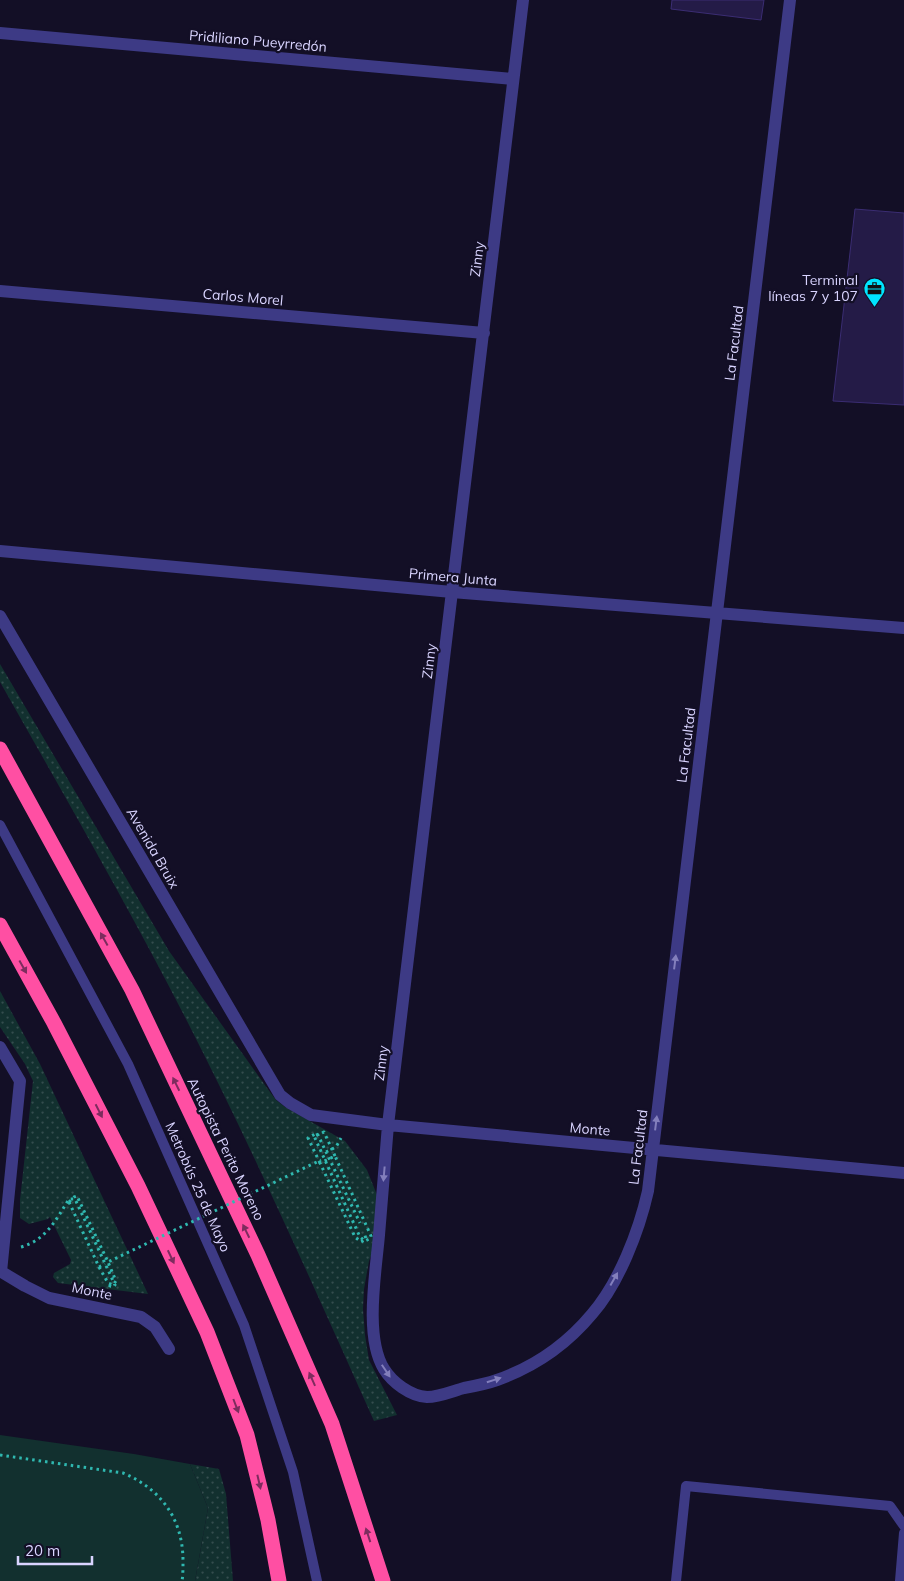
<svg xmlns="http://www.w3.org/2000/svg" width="904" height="1581" font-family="Mulish,sans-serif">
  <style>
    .grass { fill: url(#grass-dots) }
    .garden { fill: #12302f }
    .building { fill: #241b47; stroke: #3b2d73 }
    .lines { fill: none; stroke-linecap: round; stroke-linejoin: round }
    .path { stroke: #2fb8b0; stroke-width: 3; stroke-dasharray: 2.5 4; stroke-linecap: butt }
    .lane { stroke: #3d3a85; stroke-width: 10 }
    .street { stroke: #3d3a85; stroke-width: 12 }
    .highway { stroke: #ff4fa3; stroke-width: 15 }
    .path-bridge { stroke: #2fb8b0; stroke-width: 3; stroke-dasharray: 2.5 4; stroke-linecap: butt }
    .oneway { fill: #7d2c5e }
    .oneway2 { fill: #837fbc }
    .labels { text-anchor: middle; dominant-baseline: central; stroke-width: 4.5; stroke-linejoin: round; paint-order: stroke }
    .street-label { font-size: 14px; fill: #d9d4ff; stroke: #130f26 }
    .poi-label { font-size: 14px; fill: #d9d4ff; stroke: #130f26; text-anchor: end }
  </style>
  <defs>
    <pattern id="grass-dots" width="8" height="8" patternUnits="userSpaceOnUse" patternTransform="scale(1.25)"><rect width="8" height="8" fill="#12302f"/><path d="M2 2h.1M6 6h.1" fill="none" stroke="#344d4e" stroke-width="1.8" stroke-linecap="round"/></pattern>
  </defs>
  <rect width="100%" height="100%" fill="#130f26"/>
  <path class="grass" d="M0,664L169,951L267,1088L276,1100L285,1107L345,1141L367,1170L379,1200L377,1240L369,1261L364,1289L363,1309L365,1335L369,1360L397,1415L374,1421C314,1287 254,1152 187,1021C128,906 64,795 0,682Z
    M0,991L40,1064L148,1294L58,1283L53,1277L54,1273L70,1264L71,1260L50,1217L48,1219L29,1224L20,1218V1200L33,1081L25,1064L0,1027Z
    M190,1464L219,1469L226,1494L233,1581H195L208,1508Z"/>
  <path class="garden" d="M0,1435L134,1454L190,1464L208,1508L195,1581H0Z"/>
  <path class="building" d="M672,0H764L761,20L671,9Z
    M855,209L904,213V405L833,401Z"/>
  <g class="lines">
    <path class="path" d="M326,1152L336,1147L341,1138
      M320,1163L308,1138L317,1133L360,1223
      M69,1202L99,1267L105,1264
      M21,1247C46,1240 56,1220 69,1199H75L115,1285L113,1287L110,1286L107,1290
      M99,1267L108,1283L113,1285L116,1281L108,1262
      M0,1455L123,1473C161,1489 183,1519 183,1561C183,1568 183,1575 182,1581"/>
    <path class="lane" d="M0,825L128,1064L244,1325L293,1472L317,1581
      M676,1581L686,1486L890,1506L904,1526
      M900,1581L904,1533"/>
    <path class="street" d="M523,0L388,1125C385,1162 382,1198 379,1235C376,1271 364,1337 384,1369C392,1382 410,1396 427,1397C439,1397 453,1391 464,1388C475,1386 486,1384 497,1380C534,1367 567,1344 592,1314C619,1283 639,1231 648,1191L790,0
      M0,33L513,79
      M0,291L484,333
      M0,551L452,592L904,628
      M0,616L280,1095L290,1103L311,1115L388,1125L904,1173
      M0,1047L20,1081L1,1272
      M0,1271L25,1286L49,1298L141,1317L155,1327L169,1349"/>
    <path class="highway" d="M0,749L132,990L258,1255L332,1424L383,1581
      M0,925L54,1023L138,1186L207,1332L247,1435L268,1520L279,1581"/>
    <path class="path-bridge" d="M335,1156L324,1132L314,1136L360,1237L365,1241L371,1238V1236L335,1156L320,1163L355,1237L361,1242L366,1239L364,1232
      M69,1202L74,1197L77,1196L108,1262L321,1160"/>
  </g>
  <defs><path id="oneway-solid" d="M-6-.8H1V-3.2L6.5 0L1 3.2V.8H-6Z" transform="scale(1.25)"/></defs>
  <g class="oneway">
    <use href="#oneway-solid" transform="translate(104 939) rotate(-119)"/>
    <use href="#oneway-solid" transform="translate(23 967) rotate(61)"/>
    <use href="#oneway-solid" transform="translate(176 1084) rotate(-116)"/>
    <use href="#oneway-solid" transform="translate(99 1111) rotate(63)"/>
    <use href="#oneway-solid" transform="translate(246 1231) rotate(-116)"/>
    <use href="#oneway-solid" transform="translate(171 1257) rotate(65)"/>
    <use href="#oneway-solid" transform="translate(312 1379) rotate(-114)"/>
    <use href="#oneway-solid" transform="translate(236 1406) rotate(69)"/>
    <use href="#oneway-solid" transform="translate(259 1482) rotate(77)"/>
    <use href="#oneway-solid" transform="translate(368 1535) rotate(-108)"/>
  </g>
  <g class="oneway2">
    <use href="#oneway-solid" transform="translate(675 962) rotate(-83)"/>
    <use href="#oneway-solid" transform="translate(656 1123) rotate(-83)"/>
    <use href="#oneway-solid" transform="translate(384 1174) rotate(95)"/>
    <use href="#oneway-solid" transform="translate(614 1279) rotate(-61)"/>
    <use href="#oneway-solid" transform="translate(386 1371) rotate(56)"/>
    <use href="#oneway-solid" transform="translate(494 1380) rotate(-17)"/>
  </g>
  <defs>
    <symbol id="office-pin" viewBox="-11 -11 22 30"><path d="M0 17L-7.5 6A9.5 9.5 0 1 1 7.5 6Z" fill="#00e5ff" stroke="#130f26"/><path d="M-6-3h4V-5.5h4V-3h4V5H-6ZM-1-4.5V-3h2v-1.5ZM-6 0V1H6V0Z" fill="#111"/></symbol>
  </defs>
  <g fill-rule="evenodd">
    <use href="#office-pin" x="862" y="276" width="25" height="34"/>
  </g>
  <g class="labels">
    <g class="street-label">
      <text transform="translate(258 41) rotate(5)">Pridiliano Pueyrredón</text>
      <text transform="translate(477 259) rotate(-83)">Zinny</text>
      <text transform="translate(243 297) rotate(5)">Carlos Morel</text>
      <text transform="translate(734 343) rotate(-83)">La Facultad</text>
      <text transform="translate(453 577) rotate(5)">Primera Junta</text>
      <text transform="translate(429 661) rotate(-83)">Zinny</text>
      <text transform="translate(686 745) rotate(-83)">La Facultad</text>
      <text transform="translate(153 848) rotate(60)">Avenida Bruix</text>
      <text transform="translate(381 1063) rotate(-83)">Zinny</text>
      <text transform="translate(590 1129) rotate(5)">Monte</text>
      <text transform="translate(638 1147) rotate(-83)">La Facultad</text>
      <text transform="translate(226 1149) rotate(64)">Autopista Perito Moreno</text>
      <text transform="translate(198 1187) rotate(66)">Metrobús 25 de Mayo</text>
      <text transform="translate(92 1291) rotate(12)">Monte</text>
    </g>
    <g class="poi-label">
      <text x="858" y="280">Terminal<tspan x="858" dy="16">líneas 7 y 107</tspan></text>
    </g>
  </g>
  <path d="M18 1556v8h74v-8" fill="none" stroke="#d9d4ff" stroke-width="2.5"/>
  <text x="25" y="1556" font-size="15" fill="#d9d4ff" stroke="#130f26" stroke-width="4" paint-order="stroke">20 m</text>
</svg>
